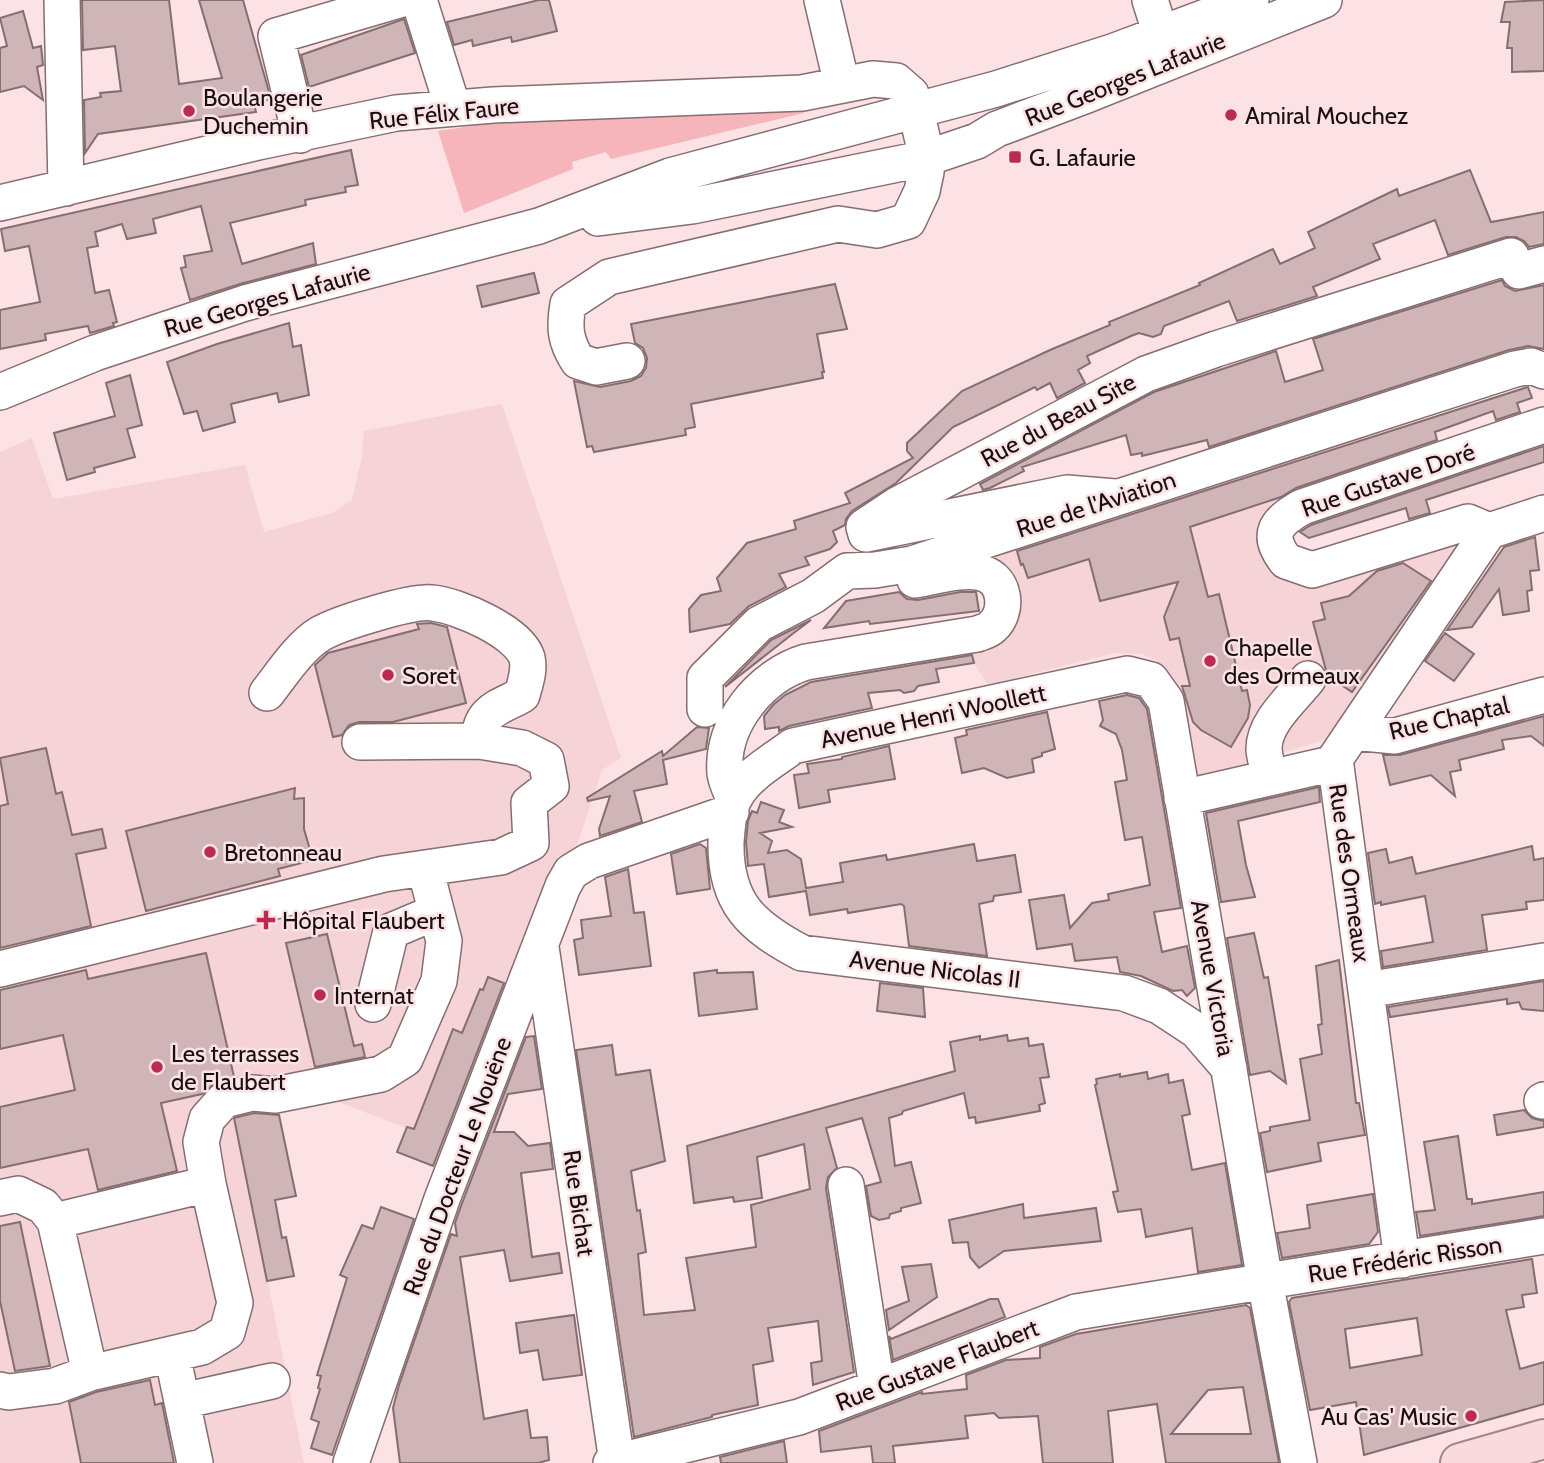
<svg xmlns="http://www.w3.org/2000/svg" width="1544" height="1463" font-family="Cabin,sans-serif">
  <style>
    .built { fill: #f5d3d6 }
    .green { fill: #f6b4bb }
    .building { fill: #cfb5b7; stroke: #856e70; stroke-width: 2; fill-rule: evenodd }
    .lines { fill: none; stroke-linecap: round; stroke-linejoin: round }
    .minor-casing { stroke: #856d70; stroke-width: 38 }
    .major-casing { stroke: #a88488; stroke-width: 42 }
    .minor { stroke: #fff; stroke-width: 35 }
    .major { stroke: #f9dbde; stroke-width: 38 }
    .poi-dot { fill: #bb2b51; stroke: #fce2e4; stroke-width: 2.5 }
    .labels { text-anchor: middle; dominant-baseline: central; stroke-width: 5; stroke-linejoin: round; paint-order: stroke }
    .street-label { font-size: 24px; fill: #180f10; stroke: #fce2e4 }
    .poi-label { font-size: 24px; fill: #180f10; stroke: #fce2e4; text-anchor: start }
  </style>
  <rect width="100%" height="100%" fill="#fce2e4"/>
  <path class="built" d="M502,404L621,758L602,770L575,851L558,856L447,1144L336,1101L234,1112L304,1463H0V452L32,438L53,499L245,465L264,532L332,513L352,500L362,456L364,431Z
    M1360,427L1374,473L1264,517L1257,534L1260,557L1270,573L1288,579L1464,534L1470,541L1324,740L1201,778L1189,769L1174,679L1157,660L1141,654L1114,653L988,685L974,663L971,648L1010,586L922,574Z"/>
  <path class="green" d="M803,110L804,113L611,159L606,152L572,162L573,169L464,213L438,131L510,120Z"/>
  <path class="building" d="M82,0H169L179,84L222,78L199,0H243L271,99L254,104L256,112L98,134L85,153L84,100L101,97L100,93L121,91L115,46L83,50Z
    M539,0H549L557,31L512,42L511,37L473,46L472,40L454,45L447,22Z
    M1544,0V71L1512,72V48H1507L1510,22H1501L1505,2Z
    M23,11L33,48L41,46L43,65L37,67L43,100L24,86L0,92V48L7,46L0,18Z
    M404,19L415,53L309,87L301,55Z
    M351,150L358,185L345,187L346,192L305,200L306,205L230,223L242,264L313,243L316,264L240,284L190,300L181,268L186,267L184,256L212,251L201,206L153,219L156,233L127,239L122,224L95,232L98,246L87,248L95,293L109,290L117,322L113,323L114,326L90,333L88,326L45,334L46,340L0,349V310L40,302L29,246L5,251L1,229Z
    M1470,170L1491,222L1544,212V244L1529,247L1524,241L1516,237H1506L1448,255L1435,220L1373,244L1380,259L1313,287L1317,296L1237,321L1229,301L1164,326L1161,334L1153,337L1139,333L1131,336L1087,356L1090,363L1078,370L1085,383L1057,398L1050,383L1037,390L1035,387L953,427L896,483L852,511L846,519L845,525L833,531L837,542L830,549L805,557L809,565L779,574L786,587L749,606L730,624L690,632L689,609L701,595L721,591L717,578L747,543L796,529L794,521L850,503L845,493L913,458L907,451V443L962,391L1050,350L1110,325L1109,322L1200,285L1199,283L1273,249L1280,264L1315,248L1308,232L1397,189L1399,196Z
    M534,273L539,293L482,307L477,286Z
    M1502,280L1505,286L1515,291L1544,285V349L1528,346L1509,350L1209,447L1207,440L1142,456V453L1131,455L1126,435L1022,467L1024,471L990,488L983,490L980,484L1154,392L1276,351L1285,382L1323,370L1313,339Z
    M835,284L847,329L817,334L824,372H822L823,378L691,404L695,427L685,429L686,435L594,452L592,446L587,447L574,381L600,387L631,381L641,376L646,368L647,358L643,348L635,343L631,324Z
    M289,323L293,347L301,345L309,395L279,402L277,393L231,404L235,422L203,431L197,411L184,414L167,362L217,344Z
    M130,375L142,425L127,429L135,457L94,468L95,472L67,480L54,433L115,416L106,383Z
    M1528,387L1532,398L1517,403L1520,412L1496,420L1493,411L1435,432L1437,440L1296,488L1281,497L1190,527L1208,597L1219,594L1242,691L1247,690L1250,705L1248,718L1231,747L1201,730L1193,722L1182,686H1190L1179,638L1170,640L1164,617L1178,582L1100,601L1089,559L1028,578L1023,564L1021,565L1017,551Z
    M1544,446V462L1426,500L1430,513L1409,519L1406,508L1309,538L1300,532L1311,525Z
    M1535,537L1539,570L1530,571L1532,590L1527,591L1529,611L1503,615L1499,589L1472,627L1447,630L1504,547Z
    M1403,563L1431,581L1352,692L1330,677L1329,674H1327L1313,622L1325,619L1321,603L1349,596L1377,571Z
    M899,592L907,599L918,600L960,592H976L979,611L870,624L869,621L824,628L846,601Z
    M811,620L795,632L725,687L771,640Z
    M431,623L447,627L466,703L393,722H359L349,725L342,735L333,737L315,665L328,653L419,629L417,624Z
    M1445,633L1474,654L1454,681L1425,661Z
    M972,655L974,663L936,669L939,682L918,686L914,691L904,693L900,690L868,693L872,708L789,726L779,731V727L765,729L764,716L773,705L785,695L811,682Z
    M1127,695L1139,698L1147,709L1181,908L1154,912L1162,952L1187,946L1195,988L1187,996L1182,990L1173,991L1141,976L1120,972L1117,957L1075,961L1072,944L1037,949L1029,900L1064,895L1070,928L1092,903L1109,900L1108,894L1150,885L1142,837L1125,840L1115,782L1127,780L1122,750L1116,734L1100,726L1103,720L1099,701Z
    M1047,712L1055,749L1042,753V756L1032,759L1034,772L1007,778L984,768L962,773L955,738L967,735L966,730Z
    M1544,716V746L1531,736L1502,740L1504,749L1459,760L1461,770L1450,772L1455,796L1431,775L1390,785L1383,755H1400Z
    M697,727L709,728L706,749L663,760L667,784L634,791L642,822L600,836L599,829L610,796L588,801L587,798L662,751L663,756Z
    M889,746L895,779L828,790L830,802L799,808L794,775L809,773L807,764L842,759V757Z
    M46,748L56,794L62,792L72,835L102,829L106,848L76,854L91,926L0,948V806L8,804L0,758Z
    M1319,787L1320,802L1238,821L1246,865L1255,897L1221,902L1206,813Z
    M295,788L294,799L304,798V829L313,860L278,869L280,876L146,911L126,831Z
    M761,802L784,810L779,822L792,827L760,833L772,841L768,853L787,850L801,859L806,888L843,882L840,863L886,855L887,860L974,844L977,861L1015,855L1021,892L994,896L993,901L979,904L987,956L909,946L904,906L901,904L848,913L847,909L810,915L806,891L769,897L764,864L748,866L746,842L748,821L752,811L757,813Z
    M700,844L706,848L710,889L677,894L671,854Z
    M1532,846L1534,860L1544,858V900L1526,902L1527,909L1482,915L1487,950L1383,967L1381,951L1433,942L1425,896L1381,905V902L1375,904L1368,853L1386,849L1389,863L1412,857L1416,874Z
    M628,869L634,913L644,912L651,966L579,975L574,940L583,938L581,920L611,916L605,877Z
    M1254,933L1264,978L1268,977L1286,1083L1270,1071L1250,1075L1227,938Z
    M327,934L354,1046L362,1044L365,1057L315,1067L286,943Z
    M206,953L234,1077L218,1081L202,1094L161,1103L177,1171L98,1190L88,1149L0,1168V1107L75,1090L63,1035L0,1049V990L86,970L88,979Z
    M1339,960L1356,1103H1359L1365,1135L1318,1143L1321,1161L1267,1172L1260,1133L1270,1131V1127L1310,1120L1300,1059L1322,1054L1318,1025L1322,1024L1316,966Z
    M717,970V973L753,972L757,1009L699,1016L694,973Z
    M488,977L504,983L433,1166L397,1152L407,1127L414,1129L453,1029L462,1033L480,989L483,990Z
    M1544,981V1011L1522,1009L1519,1002L1507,1004V999L1390,1017L1388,1007Z
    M880,983L923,988L925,1017L877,1011Z
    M1007,1035L1008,1041L1028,1038L1029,1046L1043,1044L1049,1077L1040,1078L1045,1103L1039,1105L1040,1111L976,1123L975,1117L969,1118L964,1093L903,1111L902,1114L889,1118L895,1166L911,1162L921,1203L901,1208V1211L890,1214L889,1218L879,1220L871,1216L866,1186L881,1182L862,1118L826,1128L837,1168L828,1177L826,1188L854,1372L813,1385L811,1363L822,1361L818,1321L768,1328L773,1361L753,1365L758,1405L712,1415V1417L688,1423L634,1437L576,1050L612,1045L616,1075L650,1070L665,1161L631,1171L637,1211L640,1210L646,1252L638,1254L644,1315L695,1310L686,1258L756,1247L751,1205L810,1189L804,1144L757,1157L762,1198L734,1202L733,1197L694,1203L687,1146L955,1071L950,1042L980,1036V1040Z
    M534,1036L542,1089L508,1094L494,1132H514L528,1146L550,1143L553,1169L521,1173L532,1257L559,1253L562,1273L510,1281L504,1250L460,1257L484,1419L527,1410L531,1438L547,1437L549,1460L538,1463H400L393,1408L399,1385L451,1234L457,1236L455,1223L461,1206L526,1037Z
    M1147,1072L1148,1079L1168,1074L1169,1083L1183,1080L1190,1114L1182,1116L1192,1170L1225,1163L1242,1265L1198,1272L1192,1228L1146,1237L1141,1209L1118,1212L1113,1192L1118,1191L1095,1085L1097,1084L1096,1079L1120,1074V1077Z
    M1524,1110L1532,1118L1544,1121V1127L1497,1135L1494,1115Z
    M254,1113L279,1115L296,1196L275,1200L282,1238L286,1237L294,1276L267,1281L234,1118Z
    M1458,1136L1467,1199H1472V1204L1544,1192V1216L1420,1236L1416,1212L1435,1210L1424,1142Z
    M1373,1194L1378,1232L1369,1244L1282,1258L1277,1233L1310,1228L1307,1205Z
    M1023,1204L1024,1218L1096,1208L1101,1241L1004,1251L979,1268L970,1257L968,1242L953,1243L949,1220Z
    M381,1207L414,1219L332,1455L311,1448L319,1422L311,1419L320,1389L318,1388L321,1376L317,1375L347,1278L340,1275L362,1225L373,1229Z
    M20,1222L50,1366L15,1371L0,1301V1226Z
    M1532,1259L1537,1293L1522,1295L1524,1307L1506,1310L1520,1369L1544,1362V1404L1364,1455L1356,1402L1310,1410L1289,1302L1292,1298ZM1417,1318L1422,1355L1350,1368L1345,1329Z
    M931,1264L937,1297L889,1330L886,1310L909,1301L902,1267Z
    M990,1299H998L1005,1317L893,1360L889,1336L891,1339Z
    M1246,1305L1250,1308L1279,1463H1166L1157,1404L1108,1411L1113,1463H1043L1038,1416L999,1418L994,1413L965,1416L968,1438L893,1446L895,1463H873L871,1446L821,1452L819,1431L922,1392V1394L967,1389L966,1375L1006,1360L1040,1358V1347L1076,1334ZM1243,1387L1251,1434H1171L1208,1390Z
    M574,1315L582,1375L543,1380L538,1350L520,1353L516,1323Z
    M150,1380L155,1405L162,1403L174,1463H81L69,1402L96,1392Z
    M784,1441L787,1463H721L720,1457Z"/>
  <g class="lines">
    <defs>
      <path id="minor" d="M62,0L66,188
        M419,0L453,108
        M822,0L842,85
        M1150,0L1161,35
        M300,135L276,36L399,0
        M0,203L258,142L396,113L493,105L802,93L873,79L896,81L911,94L916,111L927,158L926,172L922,191L908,221L877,230L838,224L609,277L568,304C564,327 565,341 578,361L596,367L627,361
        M598,218L692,206L927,158L977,141L997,129L1087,95L1324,0
        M1519,271L1544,264
        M0,392L95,353L245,303L539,226L670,176L996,89L1115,51L1251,0
        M1115,497L1067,493L866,534L864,527L897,505L1146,374L1216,349L1511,256
        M1489,531L1468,522L1312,570L1286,561C1265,534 1276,522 1302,507L1544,425
        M1489,531L1544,513
        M705,709V678L759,624L813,596L847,571L875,570L912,564L1515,369L1531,366L1544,371
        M1353,732L1395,736L1544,695
        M360,742L479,741
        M1270,778C1268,769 1265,759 1264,750C1263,723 1293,698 1308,679
        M1182,798L1335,763
        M734,799C731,791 726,782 725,773C721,724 760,676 806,662L977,634C982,632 988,631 992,627C1009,612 1006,579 982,573C962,568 935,577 915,580
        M541,947L617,1462
        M0,969L384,874L501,857L531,843L529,803L551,786L546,760L522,748L479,741C480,710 498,708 522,695C525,683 530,671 527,658C519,632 459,606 433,603C413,600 339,623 320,634C301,645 281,675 267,693
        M1366,990L1544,961
        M373,1004L391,931L436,912
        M1229,1068L1197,1031L1159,1006L1124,993L802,953C751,926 725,903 726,842C727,829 728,811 734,799C745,776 773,761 793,746L1127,674L1151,680L1166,701L1265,1281L1299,1463
        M1542,1101L1544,1100
        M208,1184L201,1142L207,1119L224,1100L252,1093L275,1095L381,1074L405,1059L439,981L444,941L425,868
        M846,1185L877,1387
        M0,1198L18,1194L43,1206L55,1221L208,1184L235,1303L227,1332L202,1347L90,1373L55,1386L9,1392L0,1390
        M55,1221L90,1373
        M1402,1260L1335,759L1489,531
        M172,1354L195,1463
        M182,1401L272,1381
        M351,1463L442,1199L563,886L571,872L589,861L731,812
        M611,1463L799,1417L1076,1312L1544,1236"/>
      <path id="major" d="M1460,1463L1544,1439"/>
    </defs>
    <use href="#minor" class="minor-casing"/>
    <use href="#major" class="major-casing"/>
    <use href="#minor" class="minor"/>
    <use href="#major" class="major"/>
  </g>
  <g class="poi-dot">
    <circle cx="189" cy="111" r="7"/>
    <circle cx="1231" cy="115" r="7"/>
    <rect x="1008" y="150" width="14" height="14" rx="3.5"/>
    <circle cx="1210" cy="661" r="7"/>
    <circle cx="388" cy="675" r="7"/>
    <circle cx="210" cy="852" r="7"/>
    <path d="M262.5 909.5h7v7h7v7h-7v7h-7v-7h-7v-7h7z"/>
    <circle cx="320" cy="995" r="7"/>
    <circle cx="157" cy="1067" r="7"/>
    <circle cx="1471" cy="1416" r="7"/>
  </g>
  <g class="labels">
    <g class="street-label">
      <text transform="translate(1125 79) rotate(-22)">Rue Georges Lafaurie</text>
      <text transform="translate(444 113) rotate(-6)">Rue Félix Faure</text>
      <text transform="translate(267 300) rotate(-16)">Rue Georges Lafaurie</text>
      <text transform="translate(1058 420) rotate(-28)">Rue du Beau Site</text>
      <text transform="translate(1388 480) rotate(-19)">Rue Gustave Doré</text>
      <text transform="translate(1096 504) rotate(-18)">Rue de l'Aviation</text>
      <text transform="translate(933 716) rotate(-12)">Avenue Henri Woollett</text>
      <text transform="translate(1449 718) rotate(-13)">Rue Chaptal</text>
      <text transform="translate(1350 873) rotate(82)">Rue des Ormeaux</text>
      <text transform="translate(935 969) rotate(7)">Avenue Nicolas II</text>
      <text transform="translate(1213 978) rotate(80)">Avenue Victoria</text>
      <text transform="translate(457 1166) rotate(-70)">Rue du Docteur Le Nouëne</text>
      <text transform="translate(579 1203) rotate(82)">Rue Bichat</text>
      <text transform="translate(1405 1259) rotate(-9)">Rue Frédéric Risson</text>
      <text transform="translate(937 1365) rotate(-21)">Rue Gustave Flaubert</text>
    </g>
    <g class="poi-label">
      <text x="203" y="97">Boulangerie<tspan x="203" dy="28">Duchemin</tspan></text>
      <text x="1245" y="115">Amiral Mouchez</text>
      <text x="1029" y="157">G. Lafaurie</text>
      <text x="1224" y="647">Chapelle<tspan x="1224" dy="28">des Ormeaux</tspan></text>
      <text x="402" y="675">Soret</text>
      <text x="224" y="852">Bretonneau</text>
      <text x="282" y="920">Hôpital Flaubert</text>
      <text x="334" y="995">Internat</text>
      <text x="171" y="1053">Les terrasses<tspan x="171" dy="28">de Flaubert</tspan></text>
      <text x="1457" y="1416" text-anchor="end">Au Cas' Music</text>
    </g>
  </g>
</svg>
